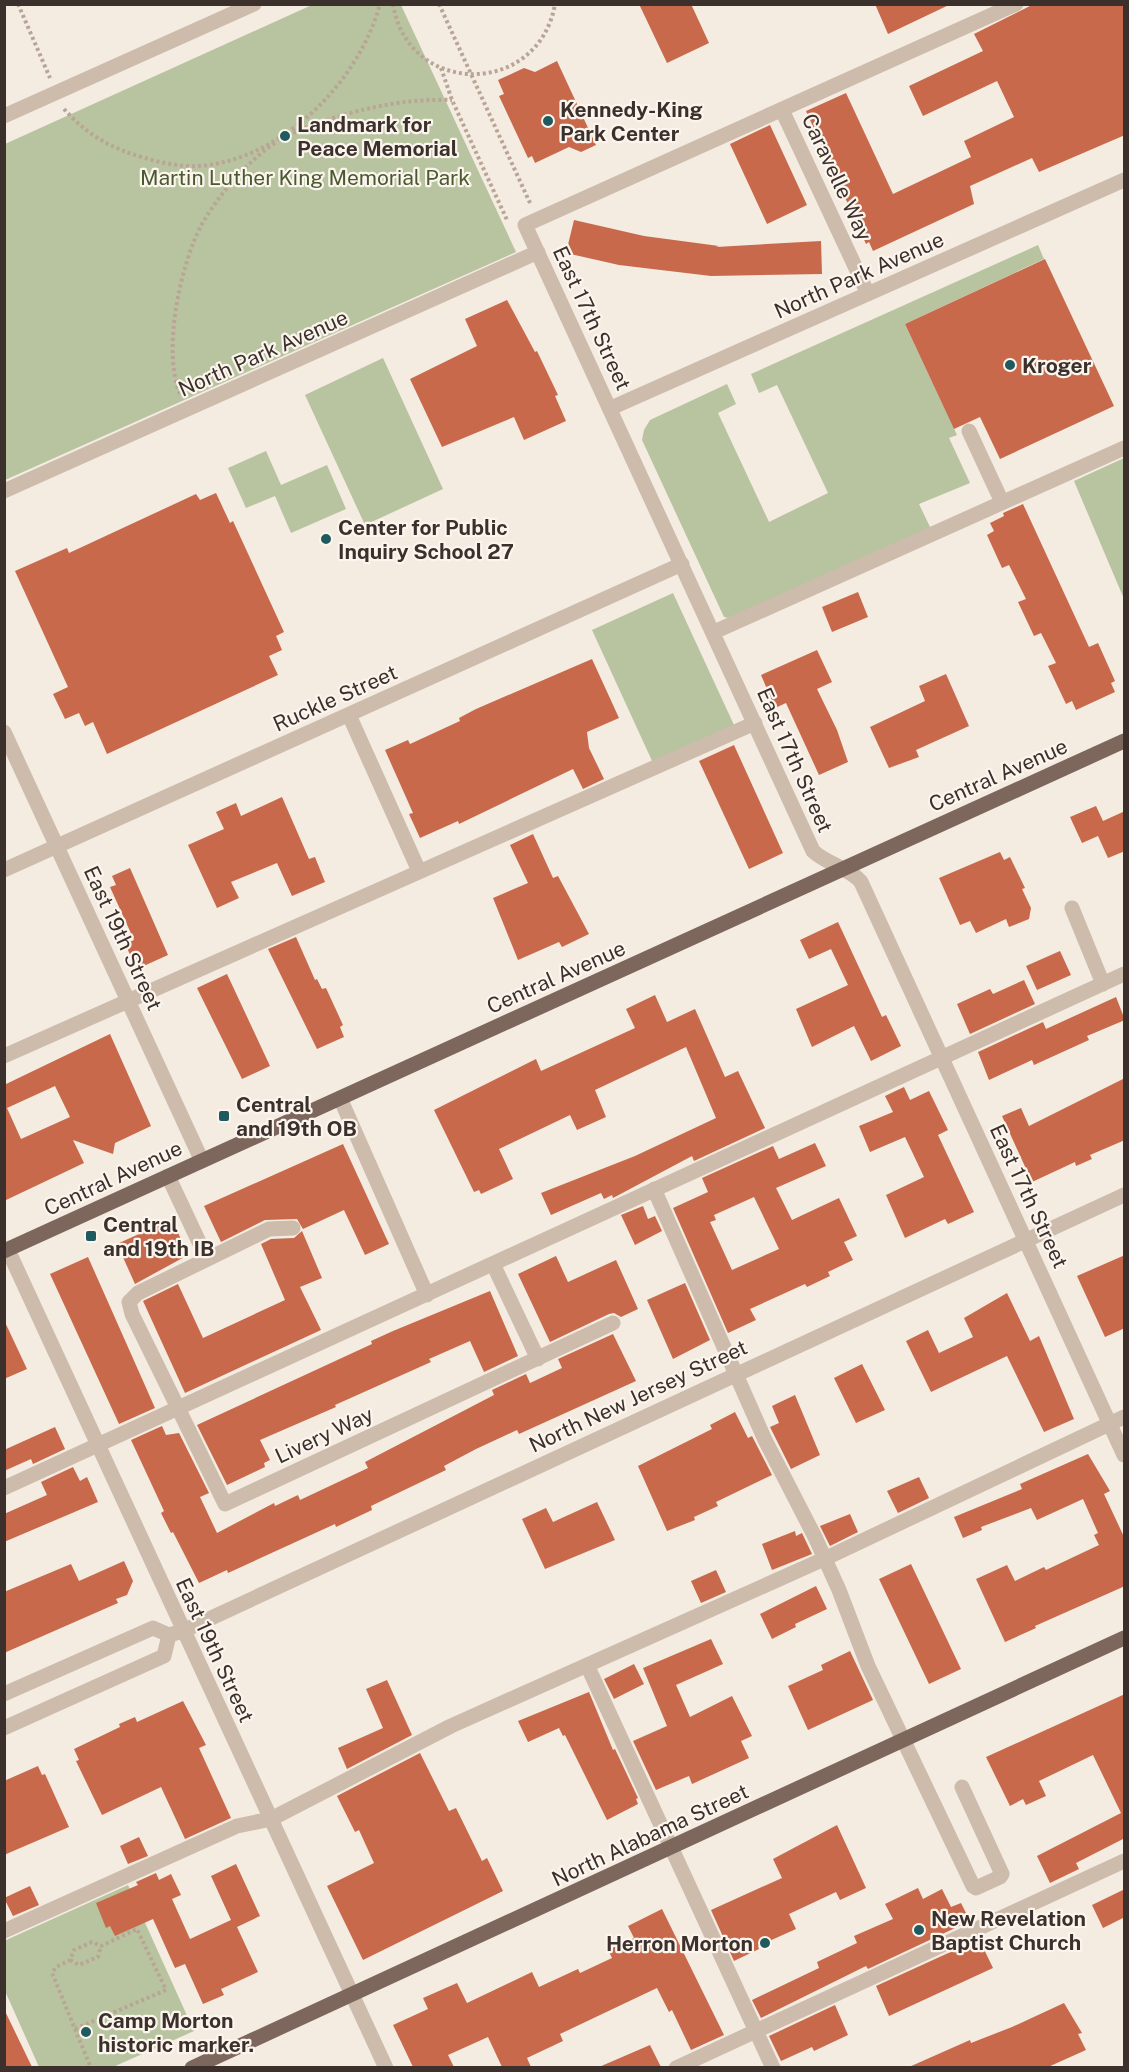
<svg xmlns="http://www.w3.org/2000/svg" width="1129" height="2072" font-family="'Public Sans',sans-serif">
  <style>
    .green { fill: #b8c4a0 }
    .building { fill: #c8694b; fill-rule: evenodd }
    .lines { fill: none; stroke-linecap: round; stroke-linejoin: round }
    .path { stroke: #b9a596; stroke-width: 4; stroke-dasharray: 3 3; stroke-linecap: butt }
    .minor { stroke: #cdbbac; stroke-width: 15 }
    .major { stroke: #7d675c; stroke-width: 15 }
    .poi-dot { fill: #1f5a5e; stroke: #fbf5ee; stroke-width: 2 }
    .labels { text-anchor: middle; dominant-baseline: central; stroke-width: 4.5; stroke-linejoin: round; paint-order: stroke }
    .poi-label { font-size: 21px; font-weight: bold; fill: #3b302b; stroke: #fbf5ee; text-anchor: start }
    .park-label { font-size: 21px; fill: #4a5a2e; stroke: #fbf5ee }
    .street-label { font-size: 21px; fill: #3b302b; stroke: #fbf5ee }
  </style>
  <rect width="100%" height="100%" fill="#f4ebe1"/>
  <path class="green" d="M314,4L401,5L516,252L5,480V144Z
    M1038,245L1044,259L905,324L957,435L949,438L970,483L919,504L931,529L733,619L724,617L642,440L644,430L650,420L727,384L736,404L718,413L769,522L828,493L777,385L759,393L751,374Z
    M383,358L443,489L365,525L305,395Z
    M266,451L281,485L327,465L346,509L291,533L275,496L246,508L228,468Z
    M1124,458V599L1074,481Z
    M673,593L734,725L653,763L592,630Z
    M128,1885L194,2031L113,2067H39L5,1991L4,1941Z"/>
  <path class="building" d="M639,4H691L709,43L667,63Z
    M875,4H951L888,34Z
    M1034,4H1125V135L1039,172L1032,158L970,186L974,204L873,251L869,242L866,244L806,111L846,93L893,194L971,157L964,141L1014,117L997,81L923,116L909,86L983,51L974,34Z
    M557,61L596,145L581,152L569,147L535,163L532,156L528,158L499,96L504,94L498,80L524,68L535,72Z
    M770,125L807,205L767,224L730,144Z
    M574,220L644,236L719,246L716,247L821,241L822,274L711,276L619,265L566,253Z
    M1045,259L1114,406L1000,459L980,417L954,429L905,324Z
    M507,300L535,352L537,351L558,395L555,396L566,421L524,440L514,417L442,447L410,379L477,346L465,319Z
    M216,493L230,523L233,521L284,632L276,636L282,650L269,656L278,675L107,754L93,722L85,726L79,713L65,719L53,694L68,687L15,571L67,548L69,553L196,494L200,500Z
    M1023,504L1089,647L1098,643L1115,681L1111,683L1115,692L1076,710L1072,701L1066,704L1048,666L1056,663L1041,633L1034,636L1018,602L1026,599L1009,565L1002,568L987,535L994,531L990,523L1004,516L1003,513Z
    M858,592L868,617L832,632L822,607Z
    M817,650L832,682L817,689L837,730L848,762L819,775L786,703L775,708L761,675Z
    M592,659L619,718L587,732L589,748L604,779L583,789L573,769L459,824L458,821L420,838L409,814L413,813L385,750L408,740L410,744L460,721L459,718L476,709Z
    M946,674L969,726L916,750L919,757L889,768L870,727L925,701L919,686Z
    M734,745L783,853L749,869L699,761Z
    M282,797L309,859L315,857L325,882L292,896L277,863L231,882L239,898L217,908L188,845L224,829L216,812L236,803L241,816Z
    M1096,806L1103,821L1125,811V851L1108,858L1098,836L1082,843L1070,817Z
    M533,834L553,878L558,876L589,934L562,947L559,942L518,960L493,898L528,883L510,845Z
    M1000,852L1004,860L1010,857L1025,888L1022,889L1031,908L1029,919L1009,927L1006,919L976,933L970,921L960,925L939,878Z
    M130,868L168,955L137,969L125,944L134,940L110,887L116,885L112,876Z
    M838,922L882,1017L886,1015L901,1046L871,1061L854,1026L812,1047L796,1009L848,985L831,949L809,959L800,940Z
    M296,937L315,980L317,979L322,989L326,988L343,1025L340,1027L344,1037L317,1049L268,949Z
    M1060,951L1071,975L1037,990L1026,966Z
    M227,974L270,1066L242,1079L197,988Z
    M1024,980L1035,1004L970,1034L957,1004L990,989L993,994Z
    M655,995L667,1022L695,1009L725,1077L738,1071L765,1128L694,1161L692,1156L613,1198L612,1195L604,1199L601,1193L551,1215L541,1193L635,1156L716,1118L686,1047L595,1090L606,1117L577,1130L570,1115L499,1149L513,1179L481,1194L479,1190L474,1192L434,1110L536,1059L541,1071L635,1028L626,1009Z
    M1116,997L1125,1020L1087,1036L1089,1040L1034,1065L1032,1060L989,1080L978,1052L1043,1022L1046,1029Z
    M110,1034L151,1126L115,1143L113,1154L73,1140L84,1163L4,1201V1085ZM55,1086L70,1117L21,1139L7,1108Z
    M1125,1078V1140L1090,1155L1092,1159L1076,1166L1075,1162L1032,1182L1002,1116L1021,1108L1029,1126Z
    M904,1087L910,1100L929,1091L948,1130L938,1135L974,1212L948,1224L945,1219L905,1238L886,1195L924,1177L905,1137L870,1152L859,1126L893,1112L885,1096Z
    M815,1143L826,1166L776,1188L792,1220L839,1198L857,1236L844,1242L853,1260L828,1272L830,1276L807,1287L805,1284L750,1309L756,1320L728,1333L673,1208L708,1192L702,1178L773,1146L779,1159ZM754,1197L779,1249L732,1270L710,1222L716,1220L714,1215Z
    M343,1144L389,1244L365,1255L344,1210L303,1229L297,1219L265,1220L221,1242L204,1206Z
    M643,1206L648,1219L655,1216L662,1231L635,1245L621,1215Z
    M172,1219L188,1255L135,1284L117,1244Z
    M302,1231L322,1278L300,1287L321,1330L185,1393L143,1301L178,1284L203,1338L285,1300L261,1244L271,1239L294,1238Z
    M1125,1255V1328L1105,1337L1077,1276Z
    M556,1256L568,1282L616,1260L638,1309L621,1317L614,1313L609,1314L550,1342L518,1274Z
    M88,1257L155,1408L119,1424L50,1274Z
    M685,1283L710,1340L673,1359L647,1300Z
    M490,1291L518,1356L484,1372L470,1341L429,1359L431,1362L335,1405L336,1407L260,1440L270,1460L264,1463L265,1467L227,1485L197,1425L372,1344L371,1341L393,1331Z
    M1007,1293L1030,1341L1039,1336L1074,1419L1044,1432L1007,1356L931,1392L906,1341L928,1330L939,1353L973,1337L964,1318Z
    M4,1320L27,1369L4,1379Z
    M613,1334L636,1381L519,1434L517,1430L476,1449L444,1466L446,1470L371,1506L372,1510L336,1527L335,1524L228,1573L227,1570L199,1583L173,1532L171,1533L161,1513L164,1511L131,1440L162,1426L166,1435L179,1433L209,1493L200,1497L217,1533L274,1503L275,1506L298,1495L300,1500L368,1468L365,1462L494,1395L492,1390L526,1374L530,1383L562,1368L558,1359Z
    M862,1364L885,1410L856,1423L834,1378Z
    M795,1395L820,1455L791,1469L770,1427L779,1423L772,1406Z
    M735,1412L748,1438L752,1436L772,1475L716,1502L718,1506L694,1517L695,1520L667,1531L638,1466L712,1429L710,1425Z
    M55,1427L65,1449L33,1464L31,1459L4,1471V1450Z
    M1088,1454L1110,1491L1104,1494L1125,1539V1586L1035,1626L1036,1628L1005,1642L976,1579L1007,1565L1015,1581L1044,1567L1046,1570L1099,1545L1094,1535L1098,1533L1083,1499L1037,1520L1031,1508L981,1527L982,1530L963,1538L954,1517L1022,1489L1020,1484Z
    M73,1467L80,1481L87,1477L98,1502L4,1542V1514L47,1495L41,1482Z
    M919,1477L929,1498L898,1513L887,1491Z
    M597,1502L615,1540L545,1569L522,1519L546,1508L553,1522Z
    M850,1514L858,1532L830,1546L820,1526Z
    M795,1531L796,1536L802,1533L812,1554L772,1570L762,1544Z
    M124,1561L133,1581L127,1595L116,1599L118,1603L4,1653V1592L71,1564L79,1581Z
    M911,1564L961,1669L929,1684L879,1579Z
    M716,1570L726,1592L701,1603L691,1581Z
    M816,1586L827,1609L795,1624L796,1627L772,1639L760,1614Z
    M711,1639L723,1664L676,1685L690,1717L732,1696L752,1736L741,1741L749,1758L692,1784L689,1776L656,1790L633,1741L667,1726L643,1668Z
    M850,1651L873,1700L808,1730L788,1686L823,1670L821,1665Z
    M634,1664L644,1684L614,1699L604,1679Z
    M387,1680L412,1735L347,1769L338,1748L383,1728L366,1689Z
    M589,1692L613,1750L615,1749L638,1798L636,1799L638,1804L607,1820L565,1735L563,1736L559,1728L528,1742L518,1721Z
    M1125,1694V1838L1076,1863L1079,1869L1050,1883L1037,1856L1121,1813L1093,1755L1039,1781L1046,1796L1026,1805L1023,1799L1010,1806L986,1757Z
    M183,1701L206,1745L199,1748L231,1818L185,1839L161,1787L102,1815L76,1761L79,1760L74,1749L120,1727L119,1724L135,1717L137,1722Z
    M420,1753L449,1811L456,1808L482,1861L487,1858L503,1891L363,1960L327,1886L374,1863L359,1830L355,1832L337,1796Z
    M38,1766L42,1775L45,1774L69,1827L4,1855V1781Z
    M837,1825L866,1888L840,1900L836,1892L789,1914L796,1929L758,1946L759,1949L734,1961L711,1910L782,1878L773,1859Z
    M139,1837L148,1856L128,1864L120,1846Z
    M236,1864L260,1916L237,1927L258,1972L221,1989L224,1995L203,2004L185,1964L175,1968L153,1919L115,1936L110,1926L106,1928L96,1903L138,1885L136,1882L156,1873L159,1880L171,1874L181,1895L172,1899L190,1939L231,1920L211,1876Z
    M30,1886L39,1905L13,1916L4,1898Z
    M918,1888L923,1899L942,1889L951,1907L961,1903L970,1921L868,1969L866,1966L761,2018L752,2000L819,1968L817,1962L857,1943L854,1936L893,1919L885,1904Z
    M1125,1889V1917L1103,1928L1092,1905Z
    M662,1909L724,2035L691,2050L672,2010L669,2012L657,1988L560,2034L563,2041L527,2058L531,2067H502L488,2037L448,2055L454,2067H413L393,2025L428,2009L423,1998L457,1983L467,2003L532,1972L539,1987L578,1969L580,1973L612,1958L608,1950L634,1938L628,1926Z
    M979,1939L993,1968L889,2016L876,1986Z
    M1064,2003L1082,2033L1078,2034L1086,2050L1048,2067H909L970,2040L971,2043L1012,2027Z
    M835,2005L848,2035L814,2051L812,2047L781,2061L769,2036Z
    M4,2009L32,2067H4Z
    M650,2045L661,2067H599Z"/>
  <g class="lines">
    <path class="path" d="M18,4L50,78
      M393,4C408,98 539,97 555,4
      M439,4L530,203
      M441,68L452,100L507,220
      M64,109C87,135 112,149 145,158C162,163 181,167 199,166C282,160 359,82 380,4
      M293,133C343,112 398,98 452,100
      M180,394C162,351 180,265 202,224C220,193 246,163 276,142
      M70,1960L79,1965L98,1957L101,1946
      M75,2029L166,1990L137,1929L101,1946L92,1942L74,1950L70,1960L56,1967L52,1973L91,2068"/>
    <path class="minor" d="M1016,4L525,225L813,851C828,865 850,868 861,882L1124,1455
      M782,110L868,294
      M4,116L254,4
      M611,408L1124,180
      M969,431L1002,502
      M4,491L538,252
      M714,632L1124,448
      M349,715L419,871
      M4,732L202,1161
      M4,870L682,564
      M1072,908L1103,984
      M4,1056L755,723
      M340,1098L427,1295
      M168,1176L207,1259
      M654,1189L765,1440L815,1537L839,1590L868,1666L973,1886L976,1888L1000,1877L1002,1874L962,1787
      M293,1228L269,1229L138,1293L129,1302L132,1314L225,1504L613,1323
      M8,1250L386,2068
      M493,1264L538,1359
      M4,1488L1124,974
      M587,1665L773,2068
      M4,1694L153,1628L169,1635L183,1631L1124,1195
      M4,1728L164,1656L169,1635
      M4,1931L237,1826L271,1819L451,1726L824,1559L1124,1417
      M676,2068L1124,1861"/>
    <path class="major" d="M4,1251L1124,741
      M192,2068L1124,1638"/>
  </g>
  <g class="poi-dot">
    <circle cx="548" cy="121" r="6"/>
    <circle cx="285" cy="136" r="6"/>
    <circle cx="1010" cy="365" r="6"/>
    <circle cx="326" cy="539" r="6"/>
    <rect x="218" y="1110" width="12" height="12" rx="3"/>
    <rect x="85" y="1230" width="12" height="12" rx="3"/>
    <circle cx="919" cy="1930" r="6"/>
    <circle cx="765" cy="1943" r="6"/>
    <circle cx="86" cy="2032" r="6"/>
  </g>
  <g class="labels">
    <g class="poi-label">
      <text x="560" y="109">Kennedy-King<tspan x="560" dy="24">Park Center</tspan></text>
      <text x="297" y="124">Landmark for<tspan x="297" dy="24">Peace Memorial</tspan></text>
      <text x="1022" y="365">Kroger</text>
      <text x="338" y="527">Center for Public<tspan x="338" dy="24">Inquiry School 27</tspan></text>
      <text x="236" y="1104">Central<tspan x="236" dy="24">and 19th OB</tspan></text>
      <text x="103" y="1224">Central<tspan x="103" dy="24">and 19th IB</tspan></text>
      <text x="931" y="1918">New Revelation<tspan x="931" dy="24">Baptist Church</tspan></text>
      <text x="753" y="1943" text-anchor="end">Herron Morton</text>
      <text x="98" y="2020">Camp Morton<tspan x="98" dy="24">historic marker.</tspan></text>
    </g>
    <g class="park-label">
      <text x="305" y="177">Martin Luther King Memorial Park</text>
    </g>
    <g class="street-label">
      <text transform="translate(837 177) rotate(65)">Caravelle Way</text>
      <text transform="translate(859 275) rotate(-24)">North Park Avenue</text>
      <text transform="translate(592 318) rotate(65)">East 17th Street</text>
      <text transform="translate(263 353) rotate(-24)">North Park Avenue</text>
      <text transform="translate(335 698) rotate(-24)">Ruckle Street</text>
      <text transform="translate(795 760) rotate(66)">East 17th Street</text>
      <text transform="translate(998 775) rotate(-24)">Central Avenue</text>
      <text transform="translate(123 938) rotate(65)">East 19th Street</text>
      <text transform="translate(556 977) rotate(-24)">Central Avenue</text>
      <text transform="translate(113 1178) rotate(-25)">Central Avenue</text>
      <text transform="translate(1029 1196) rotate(65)">East 17th Street</text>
      <text transform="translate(638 1396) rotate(-25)">North New Jersey Street</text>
      <text transform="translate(324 1435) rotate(-25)">Livery Way</text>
      <text transform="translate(215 1650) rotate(65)">East 19th Street</text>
      <text transform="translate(650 1835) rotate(-25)">North Alabama Street</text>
    </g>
  </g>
  <rect width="1129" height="2072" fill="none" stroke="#3b302b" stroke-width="12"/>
</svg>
